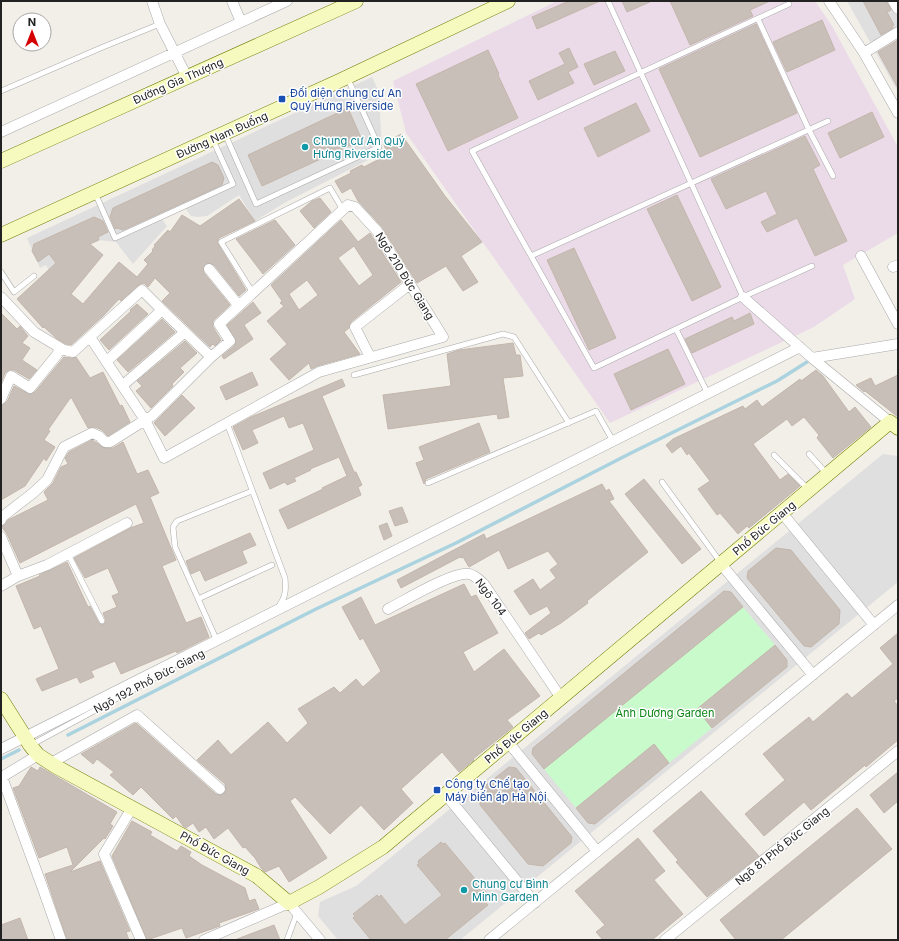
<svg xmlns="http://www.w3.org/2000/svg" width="899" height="941" font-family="Inter,sans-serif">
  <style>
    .residential { fill: #e0dfdf }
    .industrial { fill: #ebdbe8 }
    .park { fill: #c8facc }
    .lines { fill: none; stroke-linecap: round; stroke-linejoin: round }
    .stream { stroke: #aad3df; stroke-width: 3.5 }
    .building { fill: #c7bfb8; stroke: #c4b6ab; fill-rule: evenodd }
    .lane-casing { stroke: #a9a9a9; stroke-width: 6 }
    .street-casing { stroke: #a9a9a9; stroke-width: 11 }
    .secondary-casing { stroke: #707d05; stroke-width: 15 }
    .lane { stroke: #fff; stroke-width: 5 }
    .street { stroke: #fff; stroke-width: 10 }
    .secondary { stroke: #f7fabf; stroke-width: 14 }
    .transit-dot { fill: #1a4fb4; stroke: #fff; stroke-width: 1.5 }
    .culture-dot { fill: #0f9aa8; stroke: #fff; stroke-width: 1.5 }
    .labels { text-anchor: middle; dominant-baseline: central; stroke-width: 3; stroke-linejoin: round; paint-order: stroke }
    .street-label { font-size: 11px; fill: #222; stroke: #fff }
    .transit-label { font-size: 11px; fill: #164399; stroke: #fff; text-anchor: start }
    .culture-label { font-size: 11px; fill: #0d838f; stroke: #fff; text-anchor: start }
    .park-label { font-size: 11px; fill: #0c8416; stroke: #fff }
  </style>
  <rect width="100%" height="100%" fill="#f2efe9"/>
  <path class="residential" d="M847,1H898V93V92Z
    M372,77L379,92L382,153L286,202L255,221L239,195L207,216L198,217L191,216L185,208L162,219L167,226L133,264L116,242L99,240L84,246L49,270L46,265L40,268L27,238Z
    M883,454L898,456V582L460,940H338L318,916L320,902L356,886Z"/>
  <path class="industrial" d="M557,1H815L832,26L898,147V233L843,265L855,299L814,327L610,423L406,133L393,81Z"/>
  <path class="park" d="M743,607L775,645L697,709L712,728L669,763L654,744L576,808L544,769Z"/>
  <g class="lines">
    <path class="stream" d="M68,735L316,609L456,543L631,453L777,381L807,362
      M1,759L19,750"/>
  </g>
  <path class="building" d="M569,1H600L537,29L532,17Z
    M622,1H652L627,12Z
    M670,1H770L750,10L753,16L690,45Z
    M863,1H887L891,10L887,12L894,25L892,26L893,28L881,35Z
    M822,20L835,50L787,72L773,42Z
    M756,24L797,113L700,157L659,69Z
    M898,40V88L878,52Z
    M569,48L578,67L568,72L574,83L538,100L529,81L565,64L559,53Z
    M488,50L499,74L498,75L518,118L448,151L416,84Z
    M615,51L625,71L594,85L584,64Z
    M636,103L650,131L598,157L584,128Z
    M348,108L362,140L262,186L248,155Z
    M872,112L884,137L840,158L828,133Z
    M401,134L445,196L482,242L461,256L478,282L463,291L446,266L417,283L382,227L358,201L351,188L342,193L335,181L351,173L350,171L362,165L364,167L387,155L384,144Z
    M805,136L820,165L813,169L847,241L815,256L797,218L767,232L761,222L777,214L766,191L726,209L711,179Z
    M212,162L218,165L224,178L222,185L123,230L117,228L115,229L110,217L113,208Z
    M677,195L721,287L692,301L647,209Z
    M320,198L331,212L314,228L300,211L312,201Z
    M239,199L255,221L219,238L217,242L246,290L239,296L214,265L208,263L203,267L204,273L230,305L213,321V327L221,340L215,346L213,344L210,347L162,301L170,293L155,278L148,287L144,283L140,284L121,301L119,299L103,316L71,345L66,344L56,338L44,327L43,328L17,299L56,263L49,254L38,262L32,251L34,244L94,217L103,221L108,232L98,237L99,240L90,244L103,255L71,294L83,304L119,262L137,277L148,264L144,260L153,251L152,250L155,246L154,245L168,230L170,232L182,215L200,226Z
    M275,220L295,245L263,274L236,239Z
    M341,220L358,242L370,233L401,282L351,322L349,328L344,332L360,354L317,366L311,369L309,363L289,380L270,359L287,344L267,321L284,306L280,303L282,301L271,285ZM354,246L373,275L359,286L338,258ZM307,280L318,295L299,310L289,294Z
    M574,248L616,338L589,350L547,260Z
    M253,302L261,313L244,325L253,339L224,359L222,356L234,346L236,341L227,325Z
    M137,304L148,314L109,350L100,340L131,311L130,310Z
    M1,313L17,329L20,326L28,336L22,343L30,348L22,360L37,370L29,379L14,370H10L5,373L1,383Z
    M750,313L754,324L692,353L685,339L732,317L734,321Z
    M162,319L175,332L128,372L117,360Z
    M185,341L197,353L180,368L184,372L172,384L173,386L151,408L136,391L142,386L137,381Z
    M513,343L516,355H520L523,376L503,378L509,417L498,419L497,414L388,429L383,395L451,386L447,354L459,350Z
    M668,349L685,384L631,410L614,374Z
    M64,357L72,358L76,357L90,378L103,372L120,406L122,405L130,422L108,436L102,430L95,427L88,428L71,397L48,430L50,431L44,440L55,447L46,461L44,458L25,486L1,500V405L7,402L14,386L29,394L35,392Z
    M816,370L823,376L849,412L855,407L871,427L833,458L817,438L819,435L804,417L792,426L787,419L753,444L780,480L788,474L800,486L749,528L747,526L738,534L720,513L717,515L698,489L710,481L689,453L687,455L681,446L672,453L666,445L673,439L743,406L745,409L757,400L762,407L800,379L801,381Z
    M252,372L258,385L226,400L220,387Z
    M898,375V417L865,391L864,392L856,385L871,378L875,386Z
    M342,379L345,386L322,396L354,472H356L362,485L358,487L361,495L288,529L279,510L323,489L322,488L347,476L339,457L310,469L311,470L294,478L296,481L287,485L285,482L270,489L263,473L314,450L303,423L289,428L284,416L252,430L258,443L243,450L233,427L251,417Z
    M182,395L195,408L165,436L154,423Z
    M479,423L490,452L426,479L424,484L416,463L424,460L419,447Z
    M92,440L105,448H113L123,442L137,474L148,470L159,493L150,497L176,560L162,566L186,623L201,617L209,637L177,653L176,651L121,674L115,661L91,671L94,677L80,683L77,677L42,691L36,679L59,669L41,626L34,629L16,586L40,576L39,575L67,562L88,607L90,606L99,623L103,625L106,621L103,613L117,607L112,596L119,593L108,568L85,578L74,558L130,528L144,523L136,504L20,563L7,534L1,526L5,525L8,520L48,500L44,492L53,483L61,467L68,464L65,458L69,452Z
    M644,479L701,549L682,564L625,494Z
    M602,484L606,491L609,489L614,499L609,501L648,552L587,601L588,603L561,623L541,635L539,633L529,639L525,633L551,613L547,606L530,615L514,591L533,579L540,590L556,578L550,570L558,564L548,551L508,569L499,550L469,567L463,557L461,558L460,557L401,588L397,580L484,534L486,539Z
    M402,507L408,522L395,526L389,511Z
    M387,523L392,536L384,540L379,526Z
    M250,533L256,545L242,551L247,563L205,581L200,570L191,574L186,561Z
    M776,548L791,550L840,610L839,624L811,647L804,646L747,578L748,571Z
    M464,584L471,597L476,595L498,633L463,652L474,672L504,649L540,696L507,720L513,727L473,759L474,760L459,772L442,752L401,789L413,803L384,830L361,805L330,834L295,797L290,801L327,858L289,882L279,866L265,872L261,868L255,858L245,847L243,848L228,828L214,839L206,827L199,832L193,823L186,828L183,826L176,816L173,819L141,787L133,795L110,775L114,772L97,759L93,764L81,754L136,723L216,794L222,795L226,791L225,784L197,760L218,740L231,755L268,722L287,743L308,723L298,709L334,687L340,693L356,679L363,687L381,671L363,638L360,640L342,607L361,597L375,625Z
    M724,591L731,592L743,607L544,769L532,754L533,748Z
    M898,633V698L894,701L898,706V740L866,767L865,765L811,810L804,802L764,836L745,814L785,780L763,754L809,717L813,722L847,693L852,698L893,664L880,648Z
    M775,645L787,660V667L712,728L697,709Z
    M654,744L669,763L595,824L588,823L576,808Z
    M31,767L38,771L40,767L117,812L110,824L113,826L105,839L104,838L70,872L100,861L130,931L126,932L129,940H67L45,874L73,865L67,847L39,858L13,788L19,786Z
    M509,767L516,768L572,837L571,843L543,866L528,864L480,805V790Z
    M898,772V801L884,813L870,795Z
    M701,791L759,856L707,897L676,862L678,860L653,831Z
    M857,808L892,849L781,940H736L720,920Z
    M132,821L152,832L150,835L177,851L181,846L191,852L189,856L202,865L245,888L249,901L255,899L259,909L219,923L220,926L186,938L182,928L147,940L112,856Z
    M638,838L665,871L654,880L683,914L652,940H603L596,932L605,925L575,891Z
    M441,842L443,844L445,843L487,893L481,897L488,905L445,940H371L353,918L355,916L353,914L377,895L379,897L381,895L405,925L442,895L417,865L419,864L418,861Z
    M20,918L28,940H1V925Z
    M274,925L280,940H237V939Z"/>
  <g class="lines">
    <defs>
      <path id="lane" d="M608,1L743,297
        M789,4L472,151L594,368L743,297L812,266
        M758,19L809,130L833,176
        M1,91L103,47L160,24
        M225,134L256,204L379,147L348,79
        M95,193L115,238L233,184L213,140
        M531,256L828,121
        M1,272L14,292L34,276
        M253,293L221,242L330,188L343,210
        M676,329L708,394
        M354,375L503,334L514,337L569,423
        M227,423L285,578C286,589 286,597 279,606
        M809,454L827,474
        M774,455L808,489
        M662,482L721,563
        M428,483L596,411L613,441
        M68,554L102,621
        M198,599L272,565
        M217,641L175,547L173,527L177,521L252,491
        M31,745L173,668
        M287,940L297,913"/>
      <path id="street" d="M152,1L160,24L187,77
        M232,1L241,22
        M829,1L864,53L898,113
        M893,1L898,9
        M864,53L898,32
        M1,132L287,1
        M861,256L898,324
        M893,267L898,265
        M209,269L239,306
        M1,297L34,332L64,350
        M743,297L812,358
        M90,337L145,420L152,416L211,357
        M370,357L355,327L410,284
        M107,361L162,310
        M123,385L185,332
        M1,399L11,376L30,388L60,351L64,350L73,352L142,290L162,310L211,357L230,341L219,324L348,205L355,207L377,231L443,337L319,372L164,458L145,420L110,442H105L99,436L92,433L64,447L47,480L33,493L2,517L1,520
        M890,422L812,358L898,344
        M782,513L874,625
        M1,537L18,576
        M721,564L813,675
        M1,586L18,576L47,565L127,523
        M388,609C404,601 453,571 469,574C475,575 479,580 484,584L561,698
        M508,742L597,851
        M1,749L800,347
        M38,755L2,777L43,889L61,940
        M51,763L137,715L220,789
        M446,795L535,903
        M132,808L104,854L141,940
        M204,940L289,903L320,940
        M489,940L898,605
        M665,940L898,751"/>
      <path id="secondary" d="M1,161L356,1
        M1,235L339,81L508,1
        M1,699L30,745L38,755L55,766L257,876L289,903L319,887L383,847L890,422L898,428"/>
    </defs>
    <use href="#lane" class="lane-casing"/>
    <use href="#street" class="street-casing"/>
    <use href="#secondary" class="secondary-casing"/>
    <use href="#lane" class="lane"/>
    <use href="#street" class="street"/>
    <use href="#secondary" class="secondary"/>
  </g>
  <g class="transit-dot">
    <rect x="278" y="95" width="8" height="8" rx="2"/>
    <rect x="433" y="786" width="8" height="8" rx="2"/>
  </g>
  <g class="culture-dot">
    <circle cx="305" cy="147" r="4"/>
    <circle cx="464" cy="890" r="4"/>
  </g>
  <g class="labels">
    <g class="street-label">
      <text transform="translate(178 81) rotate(-24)">Đường Gia Thượng</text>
      <text transform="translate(222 135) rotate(-24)">Đường Nam Đuống</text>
      <text transform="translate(405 276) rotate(58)">Ngõ 210 Đức Giang</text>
      <text transform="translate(764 528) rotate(-40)">Phố Đức Giang</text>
      <text transform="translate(491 597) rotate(53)">Ngõ 104</text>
      <text transform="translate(149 681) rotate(-28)">Ngõ 192 Phố Đức Giang</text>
      <text transform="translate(516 736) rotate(-40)">Phố Đức Giang</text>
      <text transform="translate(782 846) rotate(-39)">Ngõ 81 Phố Đức Giang</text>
      <text transform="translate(215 853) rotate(29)">Phố Đức Giang</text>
    </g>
    <g class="transit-label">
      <text x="290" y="93">Đối diện chung cư An<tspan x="290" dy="13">Quý Hưng Riverside</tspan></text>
      <text x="445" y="784">Công ty Chế tạo<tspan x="445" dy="13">Máy biến áp Hà Nội</tspan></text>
    </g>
    <g class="culture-label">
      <text x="313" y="141">Chung cư An Quý<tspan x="313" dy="13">Hưng Riverside</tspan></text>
      <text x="472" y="884">Chung cư Bình<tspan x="472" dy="13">Minh Garden</tspan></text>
    </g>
    <g class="park-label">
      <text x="665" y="713">Ánh Dương Garden</text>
    </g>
  </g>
  <rect width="899" height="941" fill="none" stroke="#222222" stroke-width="4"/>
  <g transform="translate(32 32)"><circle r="19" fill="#ffffff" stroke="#a7a7a7"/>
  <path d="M0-3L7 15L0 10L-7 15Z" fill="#d40000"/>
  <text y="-6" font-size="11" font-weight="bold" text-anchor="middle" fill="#222222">N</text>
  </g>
</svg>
